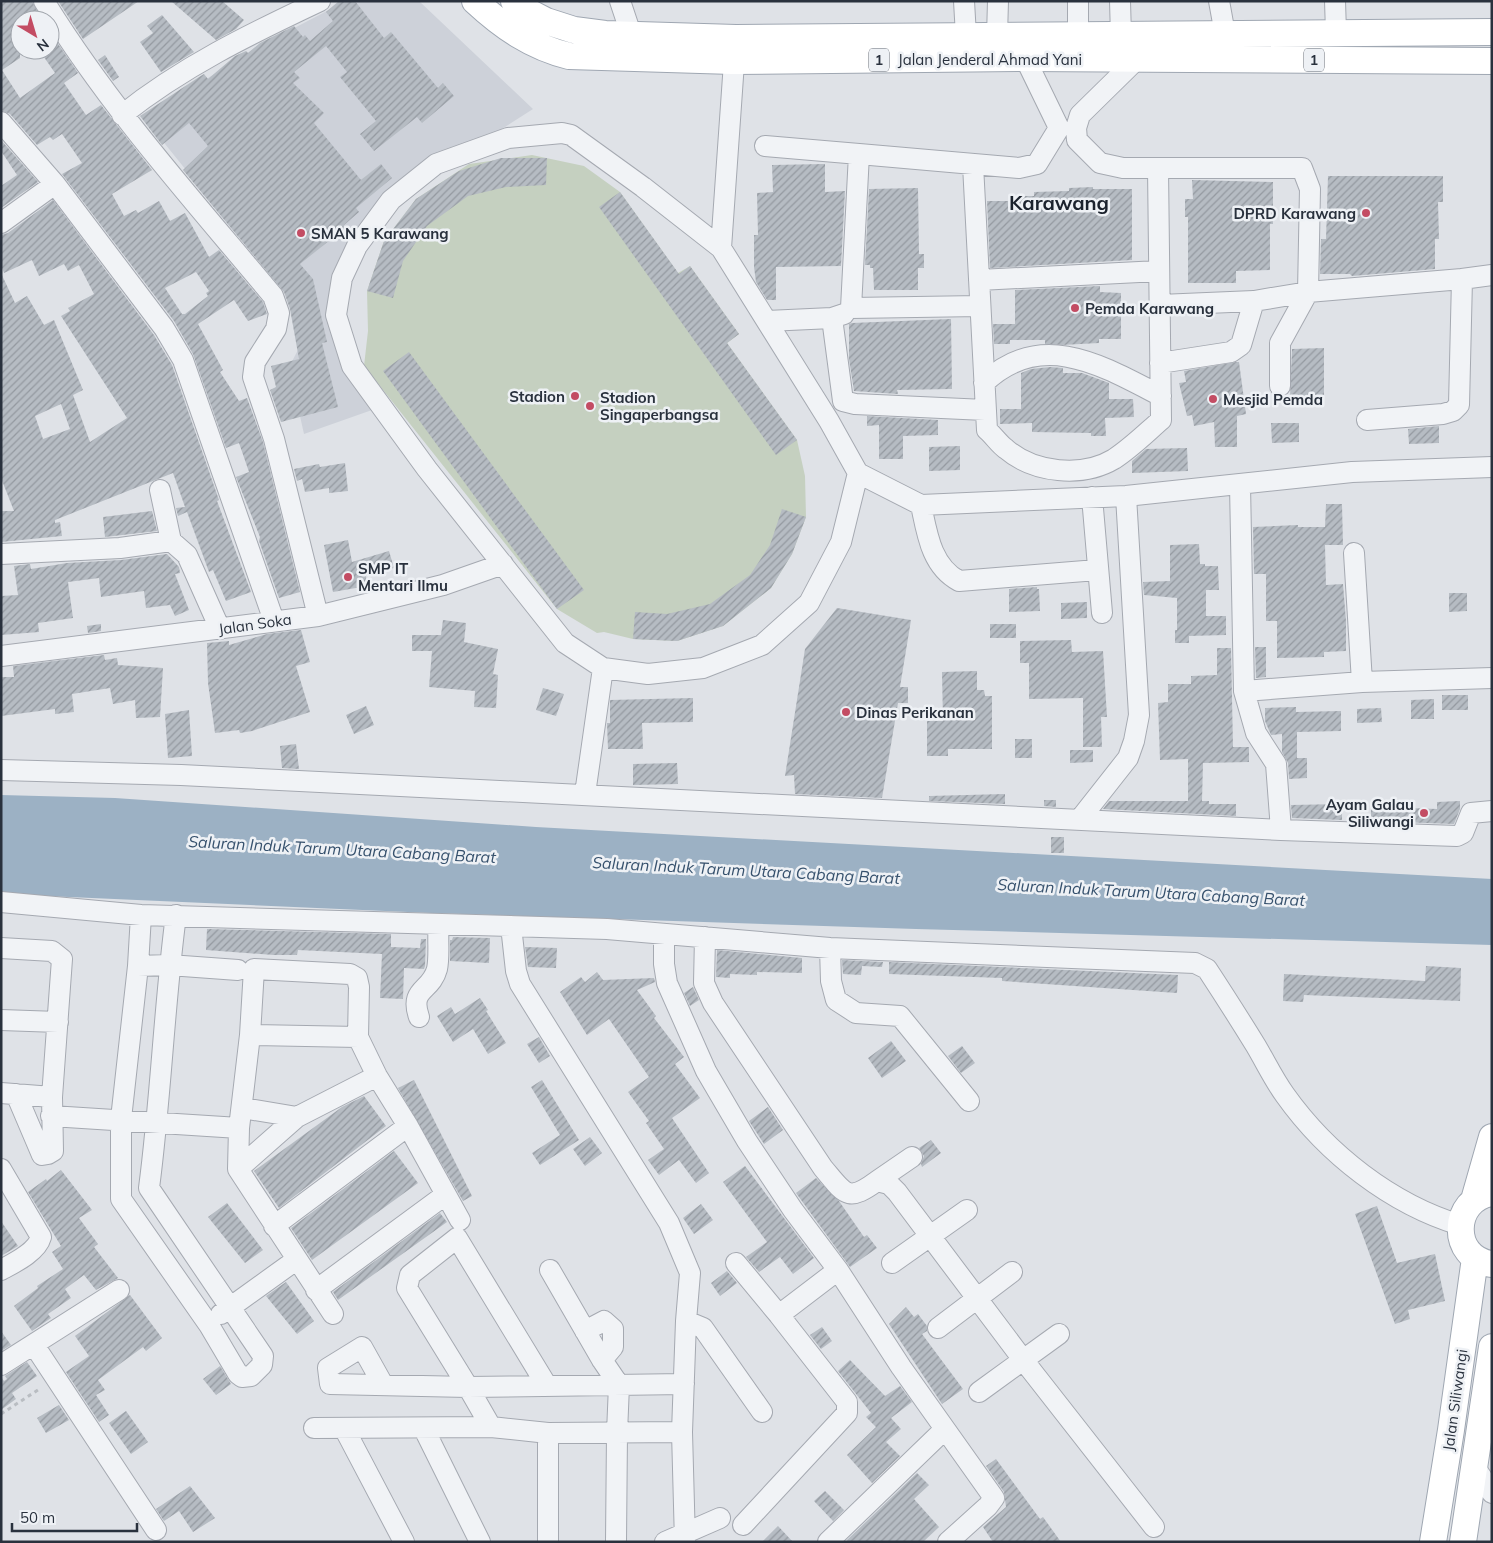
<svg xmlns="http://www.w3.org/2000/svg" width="1493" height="1543" font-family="Mulish,sans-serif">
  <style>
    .built { fill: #cdd1d9 }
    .green { fill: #c5d0c0 }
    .water { fill: #9cb1c4 }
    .building { fill: url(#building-hatch); fill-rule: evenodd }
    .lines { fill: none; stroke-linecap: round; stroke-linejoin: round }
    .minor-casing { stroke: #a5a9b1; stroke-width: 22 }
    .major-casing { stroke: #9fa7b2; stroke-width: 28 }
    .path { stroke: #b9bdc2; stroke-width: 3; stroke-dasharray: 4 4; stroke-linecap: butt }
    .minor { stroke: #f1f3f6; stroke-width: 20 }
    .major { stroke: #fff; stroke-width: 26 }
    .poi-dot { fill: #c34c63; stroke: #eef1f5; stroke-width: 2 }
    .labels { text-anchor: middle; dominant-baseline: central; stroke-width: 5; stroke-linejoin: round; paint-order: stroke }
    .shield { fill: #eef1f5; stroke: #646b74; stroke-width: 1 }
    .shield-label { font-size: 14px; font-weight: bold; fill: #29313d }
    .street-label { font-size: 15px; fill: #29313d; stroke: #eef1f5 }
    .poi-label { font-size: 15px; font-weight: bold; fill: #29313d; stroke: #eef1f5; text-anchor: start }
    .water-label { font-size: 16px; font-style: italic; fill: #36516d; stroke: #eef1f5 }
    .district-label { font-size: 20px; font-weight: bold; fill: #1b222d; stroke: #eef1f5 }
  </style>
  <defs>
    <pattern id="building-hatch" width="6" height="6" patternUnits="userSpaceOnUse" patternTransform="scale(1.25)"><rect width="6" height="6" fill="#b6bcc3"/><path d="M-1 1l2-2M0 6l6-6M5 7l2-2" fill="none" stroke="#9499a0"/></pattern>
  </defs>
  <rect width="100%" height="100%" fill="#dfe2e7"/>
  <path class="built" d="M346,1H419L533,109L391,200L327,313L372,410L304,434L289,367L306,335L300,311L144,118L256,48Z"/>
  <path class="green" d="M532,155L584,166L620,192L678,273L690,266L739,334L727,343L797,440L805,476L806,517L792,554L771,588L723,626L677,641L633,639L604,632L597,633L557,609L364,366L368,331L367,291L384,241L416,199L469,164Z"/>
  <path class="water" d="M1,795L115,798L536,827L1492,879V945L916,929L431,913L1,894Z"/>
  <path class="building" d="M1,1H32L42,20H20V58L2,70L20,98L55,73L39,50H50V32L78,73L64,83L86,115L101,105L152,170L112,194L124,216L136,210L138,213L159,201L170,221L185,213L209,257L219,250L263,302L267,314L248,321L234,300L198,324L223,370L220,372L239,401L247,398L263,442L300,592L279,598L259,541L260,537L236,477L249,472L239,443L226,448L193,354L174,321L62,174L82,163L62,134L53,140L50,137L37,145L10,114L1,110ZM196,272L209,291L206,293L208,296L185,314H182L165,288Z
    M58,1H139L83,39Z
    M171,1H222L244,20L236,29L216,40Z
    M339,1H355L384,38L391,32L438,88L443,83L454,96L422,123L417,117L374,151L360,134L376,121L340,77L347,72L326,46L294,72L300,78L293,83L324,113L314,123L361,180L381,164L392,178L356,208L359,212L343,226L345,228L300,264L313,279L327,342L322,343L338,407L281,422L270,390L276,387L271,366L299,359L290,309L284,292L183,170L208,146L189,123L162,145L140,116L199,77L204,74L208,79L235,56L246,51L248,53L260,43L294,26L303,37L305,35L310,41L333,21L326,12Z
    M162,15L194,52L161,72L140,42L153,33L147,26Z
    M105,55L119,77L113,81L98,60Z
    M1,140L38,182L1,208V186L17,175L1,151Z
    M501,158H547L546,185L506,187L468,196L427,226L403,261L393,298L367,291L384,241L416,199L459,171Z
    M825,164V192L845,191L841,266L776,267V300H767L756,282L754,267V235H758L757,193L773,192L772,165Z
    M1328,176H1443V202H1438L1439,239H1435V269L1352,276L1350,274H1320L1321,239H1326Z
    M1192,180L1273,182V224H1270V270L1236,271V283H1188V217H1185V199H1193Z
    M1093,187V189H1132V260L990,268L987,201H1010V196H1034V192L1069,191V188Z
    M918,188L919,254H924V268H918V290H874L873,268H870V265H865L869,189Z
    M620,192L679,274L690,266L739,334L727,343L797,440L776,455L599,207Z
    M53,200L154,335L172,365L219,500L217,501L251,592L226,601L213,570L209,572L187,512L178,516L176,508L185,507L173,473L55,520V523L60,522L62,536L1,542V511H14L1,478V273L15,303L27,296L44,325L54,320L83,390L73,395L90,442L127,418L61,316L70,311L68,308L94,294L79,265L68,271L64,264L39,276L32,260L4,273L1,265V235L8,233ZM61,404L70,429L43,439L35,416Z
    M1100,286V292L1121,293V339H1099V343L1062,345L1045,344V340H1010V344H994L993,324H1015V290Z
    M951,319L952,389L897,390L898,394L854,391L849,359V324L852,323Z
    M1324,348V396L1290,397L1292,349Z
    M409,352L584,590L557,609L383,371Z
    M1236,362H1239L1246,414L1237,416V447H1215L1214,422L1194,426L1192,415L1187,416L1179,383L1186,382L1184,371Z
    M1050,367L1063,368V373H1082L1109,383V399H1133L1134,417L1105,418L1106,436H1091V433L1032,432V423L1000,424V409H1021V373L1031,369Z
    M867,416L938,420V435L903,436V459H879V425L867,426Z
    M1271,423H1299V442L1272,443Z
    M1439,426V443L1409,444L1408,429Z
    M960,446V470L929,471V447Z
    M1187,448L1188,471L1132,473V461L1146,449Z
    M345,463L348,491L329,493V488L305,492L302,479L297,481L294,469L319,464L320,467Z
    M1326,504H1342L1343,545H1325L1326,585L1343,584L1346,621V651L1324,652V657L1277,658V621H1266V574H1254L1253,527L1298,525V527H1325Z
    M782,509L806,517L792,554L771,588L723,626L677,641L633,639L635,612L667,614L710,604L750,575L770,545Z
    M152,511L157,531L105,537L103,517Z
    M348,540L352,562L389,551L394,568L366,576L367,586L333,592L324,545Z
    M1199,544L1200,564H1205V566H1218L1219,590H1206V616H1226V635L1189,636V643H1175V630H1177V598L1144,595L1143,582L1170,581V545Z
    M167,554L179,567L180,573L175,574L189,610L175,616L170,605L146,608L144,591L101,597L99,578L68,582L73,618L38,623L39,632L1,635V596L18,595L14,566L30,564L31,569L67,563L121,560Z
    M1037,587V589H1039L1040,611L1009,612V589Z
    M1449,593H1467V611L1449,612Z
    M1087,602V618L1061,619V603Z
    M837,608L911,620L900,687H908V703H898L882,798L795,794L794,775L785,776L805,649Z
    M443,620L466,623L464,642L498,649L493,674L498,675L496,708L474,707L475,691L429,687L432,651H412V635H441Z
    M101,624V631L88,633L87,626Z
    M990,624H1016V638H990Z
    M301,630L310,662L296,666L310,712L252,731L240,733L239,730L215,733L208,683L207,643L229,641V645L267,634Z
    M1071,640L1072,652L1103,651L1107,717H1101L1102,747H1083V698L1029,699V663H1020V641Z
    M1255,647H1266V677L1256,678Z
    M1217,648H1231L1233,747H1249V762L1203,763L1202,801H1209V804H1236V816L1103,809L1109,801H1188V759L1160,760L1158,703L1168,702V684H1191V676L1217,675Z
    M104,655L105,660L117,658L118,665L163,668L160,717L136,718L135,700L113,704L110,688L72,694L74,712L55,714V709L1,716V677H14L13,666Z
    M977,671V690H984L985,696H992V749H948V756H927V721H943L942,672Z
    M543,688L564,694L556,716L536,710Z
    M1442,695H1468V710H1442Z
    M693,698V722L642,723L643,749H608L607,723H610V700Z
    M1434,699V719H1411V700Z
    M366,706L374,725L354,734L346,715Z
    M1296,707V712L1341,711V731L1297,732V758H1307V778L1289,779L1288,763L1282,752V734L1271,735L1265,721V708Z
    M1381,708L1382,722L1357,723V709Z
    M189,710L192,756L168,758L165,714Z
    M1015,739H1032V758H1015Z
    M296,744L299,769L282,768L280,746Z
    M1070,750H1093V762L1070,763Z
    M677,763L678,784L633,785V764Z
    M1005,794V804L929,801V796Z
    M1044,800H1056V807L1044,806Z
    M1460,801V809L1454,824L1371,821V802H1391V804H1410V808L1437,809V802Z
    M1342,804V820L1292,818L1291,805Z
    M1051,837H1064V853H1051Z
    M207,929L391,934V947L420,948L421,939H426L425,966L424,969L404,968L403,999L380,998L382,954L298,950L297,955H274L206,950Z
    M453,937L490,938L489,963L450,961V940H452Z
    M525,947L557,948L556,968L528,967Z
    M717,950L802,958V973L757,972V975L730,974V978L716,977Z
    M842,960L883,962L882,967L862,966L861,975L843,974Z
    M889,962L1178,975L1177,993L1002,981V978L889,974Z
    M1426,966L1461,968L1460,1001L1304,995L1303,1002L1283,1001L1284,974L1425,981Z
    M597,972L603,980L654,978L655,982L637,990L656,1016L654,1018L684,1057L675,1064L700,1098L672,1118L709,1173L696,1183L679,1160L659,1175L648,1160L664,1149L646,1123L649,1121L628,1092L649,1077L609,1019L587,1035L560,992L581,977L585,982Z
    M693,987L699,1000L690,1006L684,993Z
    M480,998L488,1010L486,1011L506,1043L488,1054L473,1029L453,1042L437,1016L451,1007L455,1014Z
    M539,1037L550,1056L539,1063L527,1044Z
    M891,1041L906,1061L882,1078L868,1058Z
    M962,1046L975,1063L961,1073L948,1056Z
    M414,1080L472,1196L463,1201L398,1088Z
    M542,1080L579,1140L540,1165L532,1153L560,1135L531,1087Z
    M364,1096L386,1126L279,1208L254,1171L342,1107Z
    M768,1107L783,1130L764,1144L749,1121Z
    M590,1137L602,1153L585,1166L573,1149Z
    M931,1140L941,1153L922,1167L921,1164L924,1156L919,1148Z
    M394,1151L418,1183L312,1260L291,1228Z
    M745,1166L814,1258L793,1274L780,1257L759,1272L746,1257L767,1242L723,1182Z
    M61,1170L92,1210L79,1218L98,1244L94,1247L118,1278L96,1290L84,1275L65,1289L71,1298L48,1314L51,1318L32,1331L14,1306L38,1288L37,1286L63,1269L52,1252L61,1246L28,1192L46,1179L47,1181Z
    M816,1178L839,1201L864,1237L867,1235L877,1248L850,1267L796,1193Z
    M227,1203L263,1250L245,1263L208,1217Z
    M701,1204L713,1220L694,1234L683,1218Z
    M1377,1206L1397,1263L1435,1254L1445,1301L1408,1310L1410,1319L1395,1324L1355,1214Z
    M440,1213L447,1222L338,1300L333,1292Z
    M1,1221L18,1246L1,1256Z
    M727,1271L737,1283L720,1296L711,1283Z
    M286,1282L314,1321L297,1334L266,1296Z
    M130,1295L162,1338L146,1351L143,1347L98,1380L105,1390L96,1395L109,1415L99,1422L66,1372L89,1356L75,1336Z
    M906,1307L914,1317L918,1314L927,1326V1331L922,1334L963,1389L942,1404L889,1324Z
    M822,1327L832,1341L821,1349L810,1335Z
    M1,1331L11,1345L1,1351Z
    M850,1360L885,1396L900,1386L912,1402L891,1418L901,1429L886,1442L900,1456L872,1483L847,1455L876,1427L866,1417L871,1413L838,1371Z
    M27,1362L37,1376L12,1393L16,1399L1,1410V1377L4,1381L7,1379L5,1376Z
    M220,1366L231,1384L216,1395L203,1379Z
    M59,1405L69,1420L46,1433L37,1418Z
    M126,1411L148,1442L131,1454L109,1423Z
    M996,1459L1040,1519L1043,1517L1061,1542H993L983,1527L1006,1507L1004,1492L986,1466Z
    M917,1473L929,1485L914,1499L939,1527L923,1542H848L847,1540Z
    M190,1486L215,1518L193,1532L179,1511L164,1521L156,1509Z
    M825,1491L844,1510L833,1521L814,1501Z
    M778,1526L793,1542H762Z"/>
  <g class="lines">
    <defs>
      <path id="minor" d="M44,1C110,108 193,200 273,296L279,313L276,329L255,362L253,377L274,439L318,616
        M620,1L631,34
        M964,1L966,36
        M1078,1V36
        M1120,1L1121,36
        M1219,1L1225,34
        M1335,1L1336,32
        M997,36L998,1
        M1025,58L1059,128
        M1137,59L1080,115L1076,128L1077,140L1100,163L1123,168H1302L1310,189L1308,292L1280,343V386
        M122,115C182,67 250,34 320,1
        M1,122L55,184L164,328L183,360L274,621
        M765,146L859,154
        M973,165L987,430C994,436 999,444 1006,449C1034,473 1082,478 1114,459C1131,448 1146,433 1161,420L1158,168
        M1,223L55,184
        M721,248L643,187L571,135L562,133L508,138L436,164L391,200L357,246L342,278L336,315L352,366L427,469L565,643L603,668L648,674L703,668L762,645L809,603L841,542L858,473L829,421L721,248L735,48
        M1462,279L1492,275
        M979,280L1159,271
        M1160,305L1254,301L1308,292L1462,279L1459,405L1453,411L1443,414L1367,420
        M980,306L851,308L859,154L1019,168L1037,164L1059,128
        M832,318L843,401L855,404L985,410
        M767,321L832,318L844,314
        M1160,363L1231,352L1241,345L1254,301
        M984,383C1041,328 1103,366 1161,396
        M858,473L921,505L1126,496L1352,472L1492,467
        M1240,485L1244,691L1256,733L1276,764L1281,830
        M160,490L171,541
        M1092,497L1102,613
        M921,505C927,533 931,566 959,581L1097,570
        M1354,553L1362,682
        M1,554L120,548L171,541L187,555L220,629
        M1,656L318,616L443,585L503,564
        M1244,691L1362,682L1492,678
        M1,770L181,775L1281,830L1457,836L1463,833L1471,813L1492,811
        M585,794L603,668
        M1080,819L1128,758L1134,741L1139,715L1126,496
        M1,902L141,915L607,929L830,948L1195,963L1207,969C1224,995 1240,1020 1256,1046C1266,1063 1274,1080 1285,1095C1327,1154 1391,1204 1460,1225
        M141,915L138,966L121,1119V1199L209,1325L238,1374L242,1377L251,1376L262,1365L263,1356L149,1188C161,1097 164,1006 176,915
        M511,926L516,971L520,984L669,1223L690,1273L686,1321L682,1432L685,1542
        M664,934V964L667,983L706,1071L747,1141L793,1210L838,1270L901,1367L994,1498L988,1506L948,1542
        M705,937L704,983L713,1003L823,1168C845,1194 847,1203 877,1181L889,1184L897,1192L1024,1361L1154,1527
        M1,948L52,951L62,959L52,1097
        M830,948L831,981L836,1000L856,1013L900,1016L969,1101
        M138,966L169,965L238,970
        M419,1017C409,988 431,992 437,969C440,955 437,938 439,924
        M1,1020L58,1022
        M250,1035L358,1037
        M1,1093L52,1097L53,1151L48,1154L42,1155L16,1094
        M242,1108L297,1117
        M51,1116L239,1128
        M1,1169L41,1237C37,1252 14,1263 1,1270
        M238,1169L297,1117L377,1076
        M877,1181L912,1157
        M274,1226L408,1126
        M736,1263L779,1315
        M892,1263L967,1210
        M550,1270L602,1360L619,1385L617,1433L616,1542
        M316,1290L445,1195
        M221,1314L296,1260
        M333,1314L238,1169L239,1128L250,1035L254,969L350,974L357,978L359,987L358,1037L377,1076L408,1126L460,1220
        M686,1321L703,1328L762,1412
        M938,1328L1012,1272
        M585,1331L604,1321L613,1329V1347L602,1360
        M34,1345L156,1530
        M1,1365L119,1290
        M381,1381L362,1347L328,1368L330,1384L468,1387L491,1427L548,1433
        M547,1386L457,1238L410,1275L407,1288L468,1387L684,1384
        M979,1392L1059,1334
        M314,1428L491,1427
        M344,1428L404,1542
        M424,1429L480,1542
        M1475,1467L1492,1493
        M743,1525L847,1413V1402L779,1315L838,1270
        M548,1542V1433L682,1432
        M665,1542L720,1518
        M828,1542L945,1429"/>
      <path id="major" d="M475,1C503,27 532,47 569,56L733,61L1025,58L1492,61
        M514,1L521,8L546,21L574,30L605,34L736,38L1492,32
        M1474,1200L1492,1137
        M1491,1264C1450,1258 1451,1199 1492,1193
        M1433,1542L1451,1430L1475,1258
        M1463,1542L1492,1347"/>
    </defs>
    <use href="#minor" class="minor-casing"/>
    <use href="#major" class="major-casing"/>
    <path class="path" d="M1,1414L41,1388"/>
    <use href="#minor" class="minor"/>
    <use href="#major" class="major"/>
  </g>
  <g class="poi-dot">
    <circle cx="1366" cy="213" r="5"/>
    <circle cx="301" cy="233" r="5"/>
    <circle cx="1075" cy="308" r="5"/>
    <circle cx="575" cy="396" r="5"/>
    <circle cx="1213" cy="399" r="5"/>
    <circle cx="590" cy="406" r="5"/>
    <circle cx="348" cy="577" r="5"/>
    <circle cx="846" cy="712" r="5"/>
    <circle cx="1424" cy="813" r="5"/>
  </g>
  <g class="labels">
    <g class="shield">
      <rect x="869" y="48.5" width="20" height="23" rx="4"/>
      <rect x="1304" y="48.5" width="20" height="23" rx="4"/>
    </g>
    <g class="shield-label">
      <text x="879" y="60">1</text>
      <text x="1314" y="60">1</text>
    </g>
    <g class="street-label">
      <text x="990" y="59">Jalan Jenderal Ahmad Yani</text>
      <text transform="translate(255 624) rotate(-8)">Jalan Soka</text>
      <text transform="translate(1455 1400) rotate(-82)">Jalan Siliwangi</text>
    </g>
    <g class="poi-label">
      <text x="1356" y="213" text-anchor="end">DPRD Karawang</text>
      <text x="311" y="233">SMAN 5 Karawang</text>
      <text x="1085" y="308">Pemda Karawang</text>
      <text x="565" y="396" text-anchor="end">Stadion</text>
      <text x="600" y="397">Stadion<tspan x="600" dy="17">Singaperbangsa</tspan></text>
      <text x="1223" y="399">Mesjid Pemda</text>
      <text x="358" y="568">SMP IT<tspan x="358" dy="17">Mentari Ilmu</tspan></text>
      <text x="856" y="712">Dinas Perikanan</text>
      <text x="1414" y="804" text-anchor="end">Ayam Galau<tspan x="1414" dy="17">Siliwangi</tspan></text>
    </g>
    <g class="water-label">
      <text transform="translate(342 849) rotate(3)">Saluran Induk Tarum Utara Cabang Barat</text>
      <text transform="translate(746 870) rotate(3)">Saluran Induk Tarum Utara Cabang Barat</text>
      <text transform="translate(1151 892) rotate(3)">Saluran Induk Tarum Utara Cabang Barat</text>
    </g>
    <g class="district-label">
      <text x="1059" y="202">Karawang</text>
    </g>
  </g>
  <rect width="1493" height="1543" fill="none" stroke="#29313d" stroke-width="5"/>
  <g transform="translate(35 35) rotate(142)"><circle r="24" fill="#eef1f5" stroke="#9fa4ab"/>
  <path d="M0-4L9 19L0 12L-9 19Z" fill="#c34c63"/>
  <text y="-8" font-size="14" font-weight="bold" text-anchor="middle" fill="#29313d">N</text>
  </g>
  <path d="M12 1523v8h125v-8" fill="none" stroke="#29313d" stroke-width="2.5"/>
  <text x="20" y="1523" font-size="15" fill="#29313d" stroke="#eef1f5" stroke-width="4" paint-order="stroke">50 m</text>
</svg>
